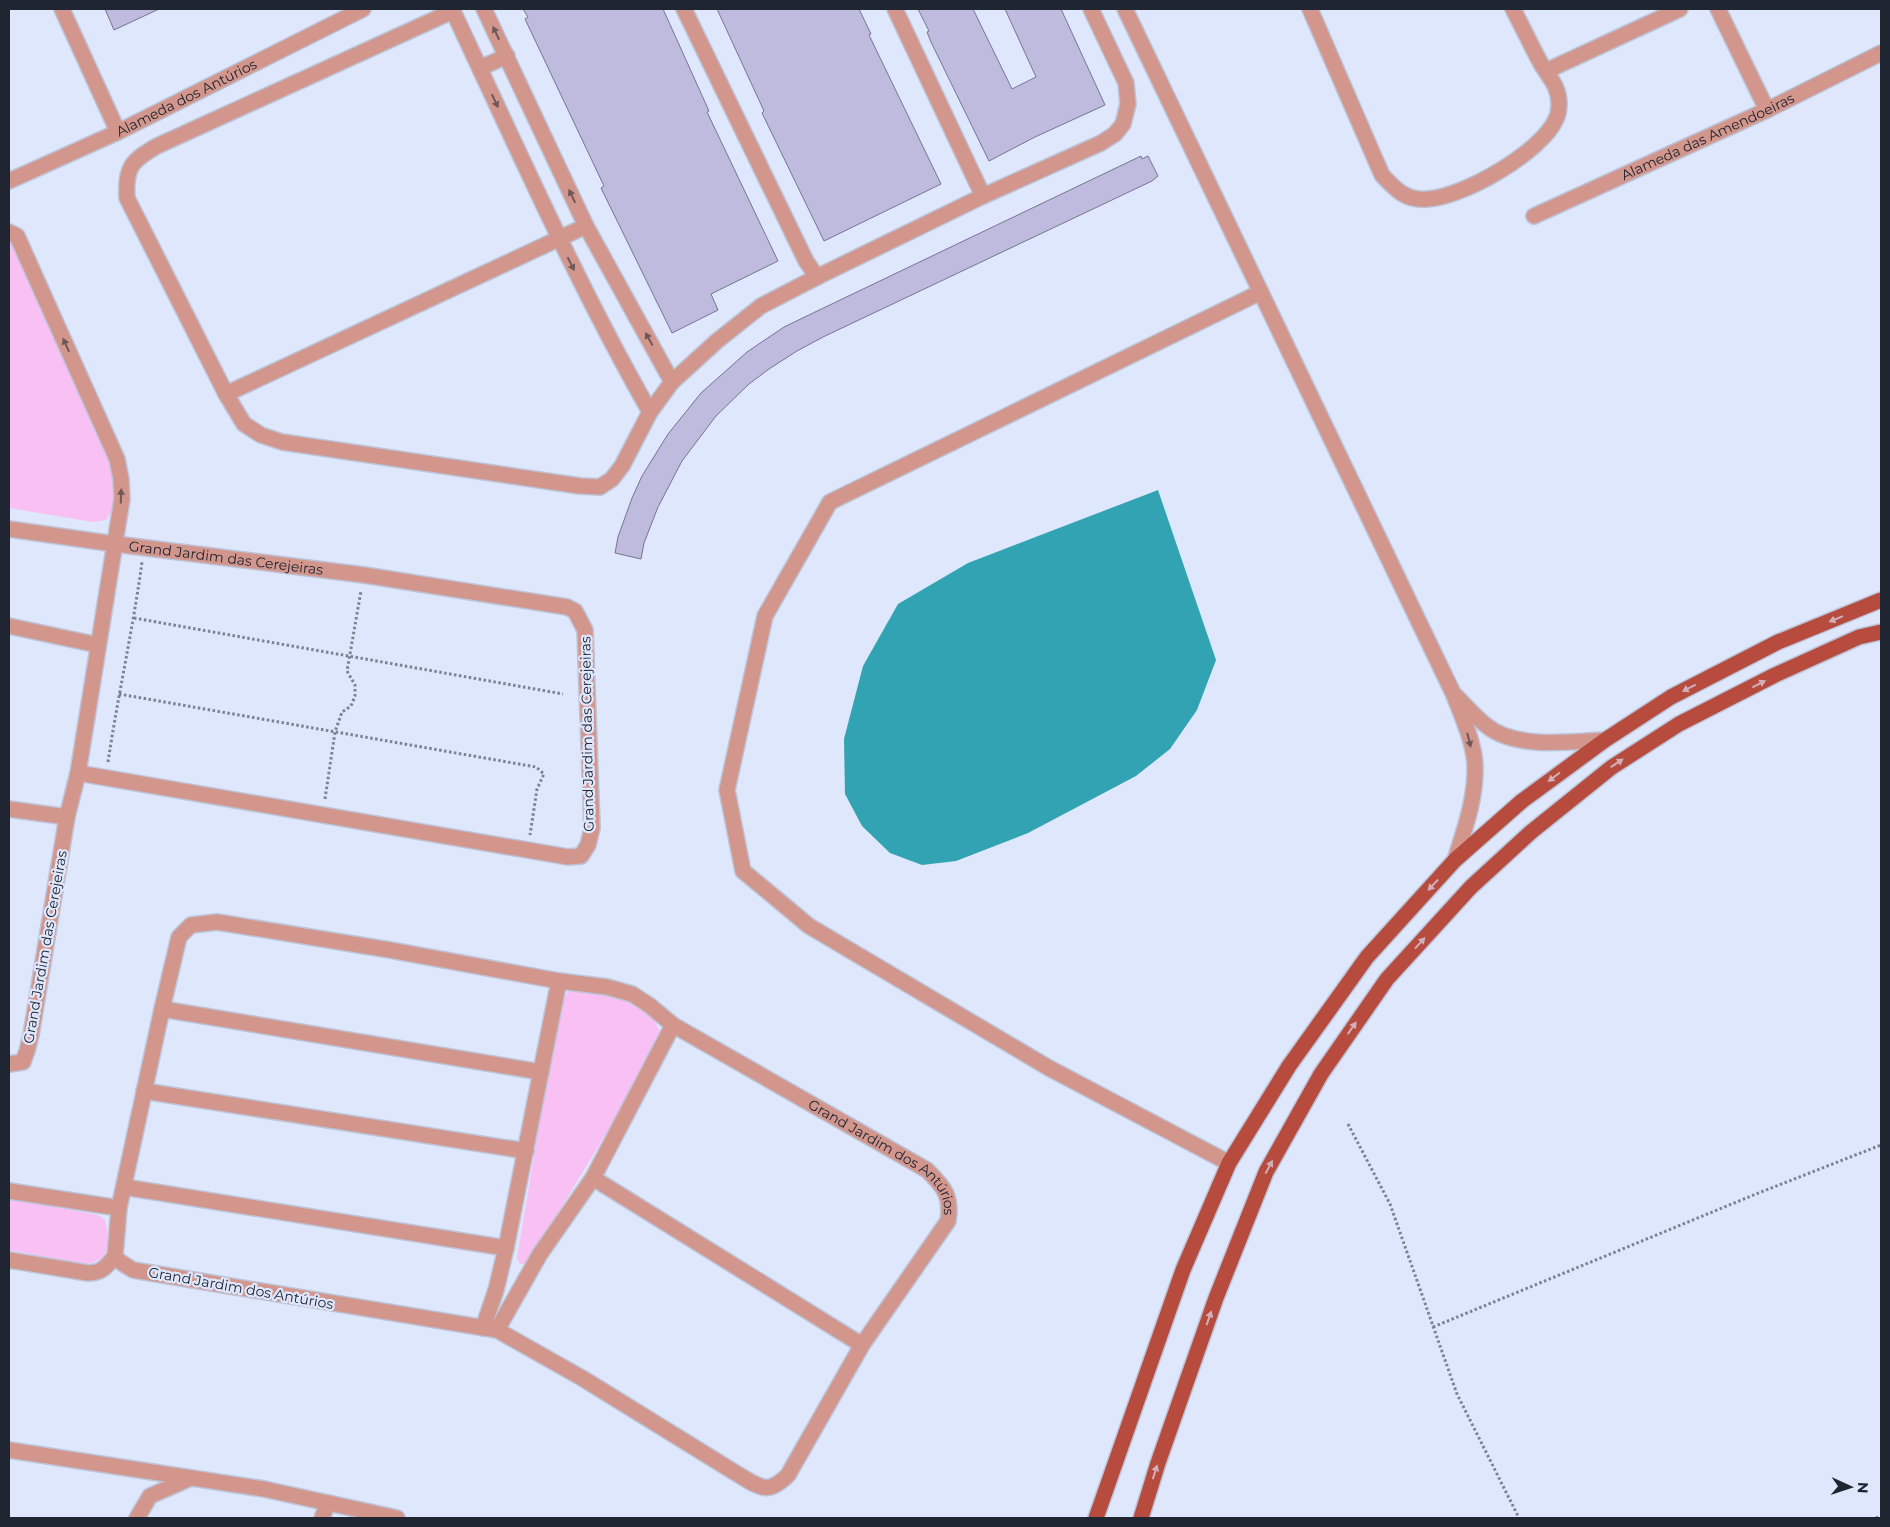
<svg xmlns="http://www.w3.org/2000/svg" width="1890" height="1527" font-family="Montserrat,sans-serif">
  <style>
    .green { fill: #f9c1f3 }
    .water { fill: #32a3b3 }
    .building { fill: #bebbde; stroke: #777394 }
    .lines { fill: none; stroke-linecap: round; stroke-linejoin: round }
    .minor-casing { stroke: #bdc4d8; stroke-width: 18 }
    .major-casing { stroke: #bdc4d8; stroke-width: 18 }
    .path { stroke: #7c8293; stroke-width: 3; stroke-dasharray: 2.5 2.5; stroke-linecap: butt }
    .minor { stroke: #d2968c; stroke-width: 15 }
    .major { stroke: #b64b3e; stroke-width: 15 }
    .oneway { fill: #70585a }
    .oneway2 { fill: #d1b0ba }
    .labels { text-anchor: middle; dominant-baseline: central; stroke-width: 4.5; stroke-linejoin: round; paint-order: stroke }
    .street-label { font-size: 14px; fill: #202532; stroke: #dfe7fc }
  </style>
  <rect width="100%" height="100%" fill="#dfe7fc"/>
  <path class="green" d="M9,235L122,459L113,510L106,520L93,522L9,508Z
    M582,990L626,997L653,1018L660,1032L658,1048L527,1264H520L517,1258L559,1005L568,992Z
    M9,1198L98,1215L105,1220C110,1242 111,1263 82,1264L9,1250Z"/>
  <path class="water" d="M1158,490L1216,660L1197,710L1170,749L1136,776L1028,833L956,861L922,865L890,853L862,826L845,794L844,739L863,666L898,604L968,563Z"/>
  <path class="building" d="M105,9H159L114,30Z
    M523,9H663L709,111L707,112L778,261L711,294L718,310L672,333L601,188L604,186L525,19L528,17Z
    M717,9H859L871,34L869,35L941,184L824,241L762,113L764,111Z
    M918,9H973L1012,89L1036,77L1005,9H1061L1105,105L1035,137L989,161L931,42L927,32L929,31Z
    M1141,156L1142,159L1148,156L1158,176L1152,181L823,337L797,351L769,369L749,384L716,416L682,461L658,507L644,543L641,559L615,553L618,537L632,498L642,476L668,434L701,393L747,352L784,327L813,313Z"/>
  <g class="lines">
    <defs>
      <g id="minor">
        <path d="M62,9L118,132"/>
        <path d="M452,9C516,145 576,282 650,412"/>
        <path d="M484,9L586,226L672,382"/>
        <path d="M684,9L806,261L817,277"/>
        <path d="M895,9L983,196"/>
        <path d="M1125,9L1453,693C1461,714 1474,742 1475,765C1476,798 1465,828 1455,860"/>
        <path d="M1310,9L1382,175C1395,189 1406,201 1427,199C1462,198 1542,152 1556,119C1558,115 1559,108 1559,104C1559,84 1547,76 1539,60C1530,43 1522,26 1513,9"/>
        <path d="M1718,9L1767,110"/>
        <path d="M453,11L157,146C131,161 125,168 127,198L226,394L244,424L261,435L282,442L580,486L600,487L612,479L622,466L650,412L672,382L717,341L761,306L817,277L983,196L1101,143L1115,134L1123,124L1128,104L1126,83L1091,9"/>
        <path d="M480,68L507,56"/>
        <path d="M1546,71L1680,9"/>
        <path id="s1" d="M9,181L118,132L363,9"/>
        <path id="s2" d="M1534,216L1767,110L1881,53"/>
        <path d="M9,232L17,236L117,459L121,479L122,499L78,773L67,817L31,1035L27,1051L23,1062L9,1064"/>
        <path d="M226,394L586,226"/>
        <path id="s3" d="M9,529L115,544L364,575L567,607L575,611L585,630L592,828L588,845L581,856L568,857L78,773"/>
        <path d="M9,626L98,645"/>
        <path d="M1456,696C1466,706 1476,718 1487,726C1515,749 1570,742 1605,740"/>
        <path d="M9,809L67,817"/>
        <path d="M162,1009L541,1072"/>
        <path d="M144,1091L526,1151"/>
        <path d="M1229,1163L1049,1068L809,926L743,871L727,790L765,616L830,502L1261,292"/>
        <path d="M593,1178L862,1345"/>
        <path d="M124,1187L506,1248"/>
        <path id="s4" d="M9,1191L119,1208L162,1009L179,937L191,925L217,922L390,950L559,981L607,987L632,994L649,1005L673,1025L927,1170C944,1187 952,1196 948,1221L862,1345L788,1475C768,1495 761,1488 739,1475L582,1378L497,1330L133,1270L119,1261L115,1256"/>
        <path d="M115,1256L119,1208"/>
        <path d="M9,1260L88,1273C102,1273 107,1266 115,1256"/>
        <path d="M483,1328L496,1290L506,1248L559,981"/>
        <path d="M497,1330L540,1254L593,1178L673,1025"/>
        <path d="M9,1450L264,1489L397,1518"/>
        <path d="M137,1518L150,1496L191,1478"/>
        <path d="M322,1518L328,1503"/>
      </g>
      <path id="major" d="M1096,1518L1183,1270L1229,1163L1289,1066L1367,957L1455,860L1522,801L1605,740L1671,697L1778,642L1881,600
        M1141,1518L1158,1463L1216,1298L1266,1172L1321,1074L1387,979L1471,887L1531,832L1612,767L1679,724L1775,675L1859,637L1881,632"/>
    </defs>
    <use href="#minor" class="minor-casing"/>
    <use href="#major" class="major-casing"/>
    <path class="path" d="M134,618L563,694
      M119,694L536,767L544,774L537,789L530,835
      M108,762C118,695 133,629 142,562
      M325,799L335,732L342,712L351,706L355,696V685L347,671L361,591
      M1348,1124L1390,1204L1457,1394L1519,1518
      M1433,1327L1756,1194L1881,1145
      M1876,1518L1881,1516"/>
    <use href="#minor" class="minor"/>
    <use href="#major" class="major"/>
  </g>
  <defs><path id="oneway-solid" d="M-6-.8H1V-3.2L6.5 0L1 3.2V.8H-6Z" transform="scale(1.25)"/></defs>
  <g class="oneway">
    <use href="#oneway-solid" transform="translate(496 33) rotate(-115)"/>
    <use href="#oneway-solid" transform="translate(495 101) rotate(65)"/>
    <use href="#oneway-solid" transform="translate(572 196) rotate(-115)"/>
    <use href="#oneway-solid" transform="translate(571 264) rotate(63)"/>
    <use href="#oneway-solid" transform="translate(649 339) rotate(-119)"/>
    <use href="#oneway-solid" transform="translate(66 345) rotate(-114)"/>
    <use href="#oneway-solid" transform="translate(121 496) rotate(-88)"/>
    <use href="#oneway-solid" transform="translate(1469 740) rotate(76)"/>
  </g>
  <g class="oneway2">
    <use href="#oneway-solid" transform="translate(1836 619) rotate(158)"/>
    <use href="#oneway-solid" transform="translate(1759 684) rotate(-27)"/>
    <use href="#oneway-solid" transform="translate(1689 688) rotate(153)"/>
    <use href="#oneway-solid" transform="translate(1617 763) rotate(-33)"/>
    <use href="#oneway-solid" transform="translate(1554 777) rotate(143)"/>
    <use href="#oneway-solid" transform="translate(1433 885) rotate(133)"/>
    <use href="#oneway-solid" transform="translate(1420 943) rotate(-48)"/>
    <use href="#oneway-solid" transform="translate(1352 1028) rotate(-55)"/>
    <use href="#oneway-solid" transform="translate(1269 1167) rotate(-62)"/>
    <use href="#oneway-solid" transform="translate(1209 1318) rotate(-71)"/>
    <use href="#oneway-solid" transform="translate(1155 1472) rotate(-73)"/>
  </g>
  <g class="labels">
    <g class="street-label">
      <text stroke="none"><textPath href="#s1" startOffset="196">Alameda dos Antúrios</textPath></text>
      <text stroke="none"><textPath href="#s2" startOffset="191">Alameda das Amendoeiras</textPath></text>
      <text stroke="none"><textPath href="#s3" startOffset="219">Grand Jardim das Cerejeiras</textPath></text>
      <text transform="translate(587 734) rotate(-91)">Grand Jardim das Cerejeiras</text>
      <text transform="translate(45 947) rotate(-80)">Grand Jardim das Cerejeiras</text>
      <text stroke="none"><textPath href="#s4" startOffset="1156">Grand Jardim dos Antúrios</textPath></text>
      <text transform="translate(241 1288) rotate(10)">Grand Jardim dos Antúrios</text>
    </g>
  </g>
  <rect width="1890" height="1527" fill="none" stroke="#202532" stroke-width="20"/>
  <g transform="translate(1850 1487) rotate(93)" stroke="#dfe7fc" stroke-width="4" paint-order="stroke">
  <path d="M0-4L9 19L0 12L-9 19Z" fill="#202532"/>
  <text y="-8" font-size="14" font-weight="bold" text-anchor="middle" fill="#202532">N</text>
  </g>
</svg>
